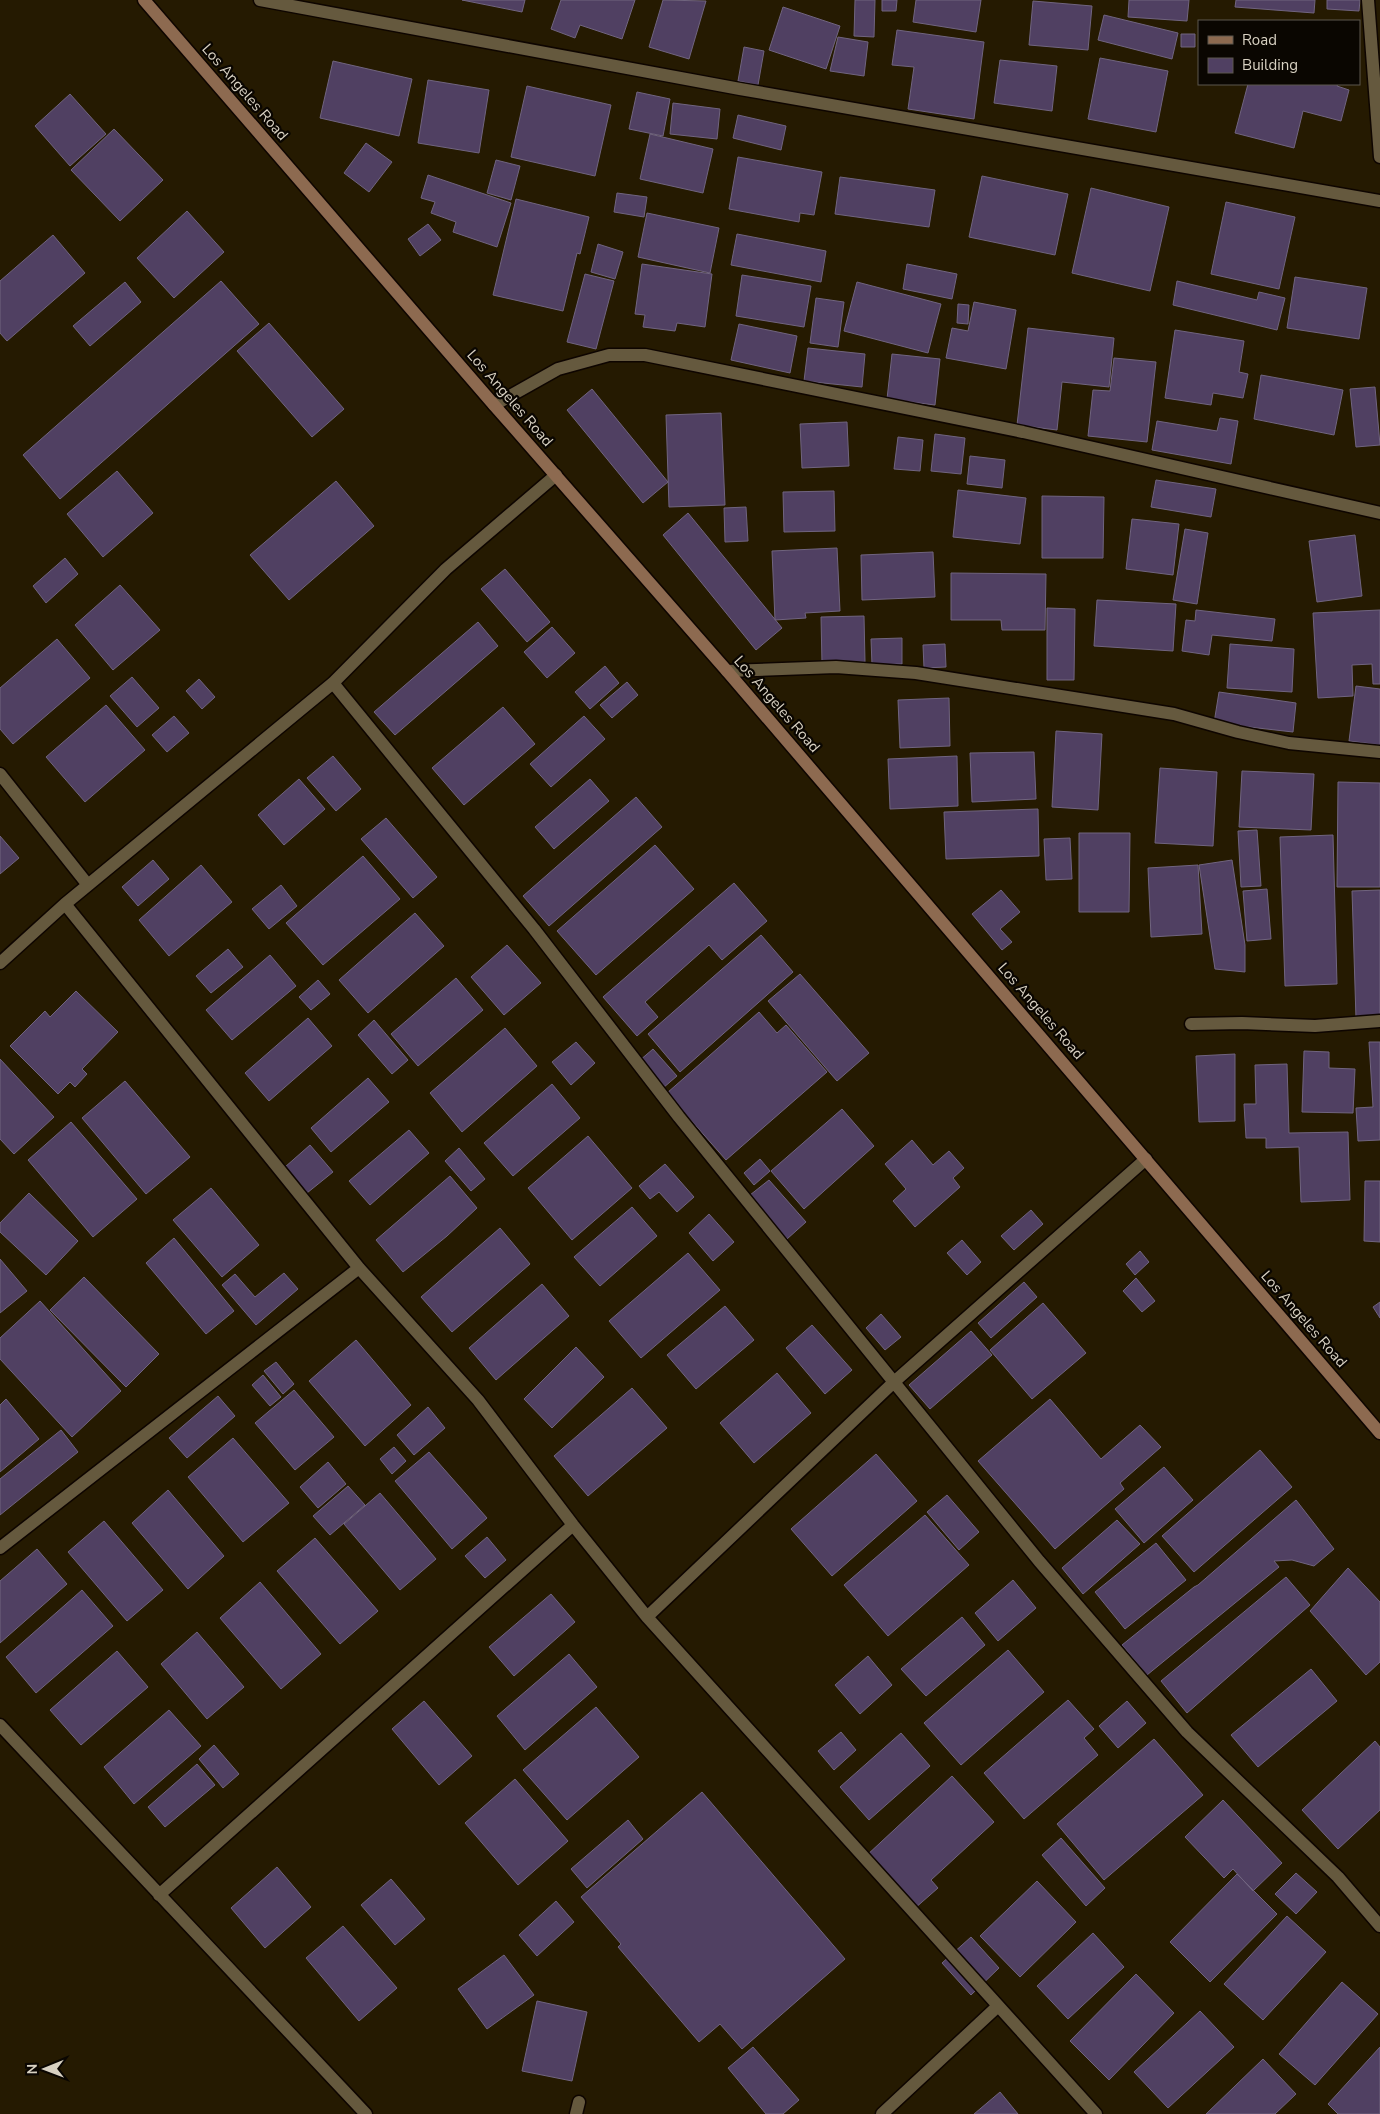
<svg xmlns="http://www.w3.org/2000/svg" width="1380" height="2114" font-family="'Nunito Sans',sans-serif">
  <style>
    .building { fill: #504062; stroke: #70647f }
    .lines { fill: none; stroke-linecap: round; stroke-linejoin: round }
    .service-casing { stroke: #0e0500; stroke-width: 15 }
    .minor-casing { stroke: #0e0500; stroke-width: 15 }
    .secondary-casing { stroke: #0e0500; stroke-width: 15 }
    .service { stroke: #65593e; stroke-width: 12 }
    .minor { stroke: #65593e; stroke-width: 12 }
    .secondary { stroke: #8d6a50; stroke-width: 12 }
    .labels { text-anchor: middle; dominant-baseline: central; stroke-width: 4.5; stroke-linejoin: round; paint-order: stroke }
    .street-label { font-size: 15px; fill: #d8d1c2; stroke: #0a0601 }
  </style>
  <rect width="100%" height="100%" fill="#251a01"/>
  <path class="building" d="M462,0H525L522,12Z
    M561,0H635L622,39L580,25L575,38L551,29Z
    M663,0L706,1L689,59L649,47Z
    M855,0H875L874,37L854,36Z
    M882,0H897L896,11H882Z
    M916,0H981L976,32L913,22Z
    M1129,0H1189L1187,21L1128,17Z
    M1236,0H1315L1314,13L1235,7Z
    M1327,0H1360L1359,11L1327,9Z
    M1033,1L1092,6L1088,50L1029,45Z
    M783,7L840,26L826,69L769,50Z
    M1104,15L1178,33L1172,59L1098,40Z
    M897,30L984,42L974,119L908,109L914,67L892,65Z
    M1181,34H1195V47H1181Z
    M838,37L868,42L864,76L830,71Z
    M744,47L764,51L758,85L738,81Z
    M1100,58L1168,71L1156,132L1088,119Z
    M1000,60L1057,66L1052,111L994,103Z
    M333,61L412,79L399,136L320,118Z
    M428,80L489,90L479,153L418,143Z
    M1248,84H1338L1337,86L1349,90L1341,121L1303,111L1294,148L1235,133Z
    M527,86L611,105L595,176L511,157Z
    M637,92L670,99L663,136L629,129Z
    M70,94L106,134L70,166L35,126Z
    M673,103L720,109L717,139L670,134Z
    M738,115L786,126L781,150L733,138Z
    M114,129L163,180L120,221L71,170Z
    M650,134L713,149L703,193L640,179Z
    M366,143L392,162L369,192L344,173Z
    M738,157L822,172L814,215L800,213L799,222L729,209Z
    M496,160L520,166L511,200L487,193Z
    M428,175L511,203L497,247L453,232L456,222L431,213L435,202L421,198Z
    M982,176L1068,194L1055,255L969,237Z
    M840,177L935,190L929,227L835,214Z
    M1091,188L1169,207L1150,291L1072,273Z
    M617,193L647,197L644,217L614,212Z
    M516,199L589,217L580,254L577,253L563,311L493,295Z
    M1226,202L1295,217L1279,289L1211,274Z
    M187,211L224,252L174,298L137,258Z
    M647,213L719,228L710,273L638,257Z
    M428,224L441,240L420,256L408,239Z
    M737,234L826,251L821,282L731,265Z
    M53,235L85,273L7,341L0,333V281Z
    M598,244L623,252L615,279L591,272Z
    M642,264L712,274L705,327L677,323L675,331L643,327L645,315L635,314Z
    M907,264L957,274L952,299L903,289Z
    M585,274L614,281L596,349L567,342Z
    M742,275L811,286L804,327L736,316Z
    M1295,277L1367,288L1359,339L1287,328Z
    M221,281L259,324L60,499L23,455Z
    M1177,281L1257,300L1259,292L1285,298L1277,330L1173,305Z
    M125,282L141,302L90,346L73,326Z
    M857,282L941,304L928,353L844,331Z
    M816,298L844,302L838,347L810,343Z
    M974,302L1016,310L1006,369L946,358L952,328L968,331Z
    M958,304L969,305L968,324L957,323Z
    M269,323L344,409L312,437L237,351Z
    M739,324L797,336L790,373L731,360Z
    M1028,328L1114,338L1109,387L1062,382L1057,430L1017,425Z
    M1175,330L1244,341L1239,372L1248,374L1243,398L1213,393L1211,405L1165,398Z
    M808,348L865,354L862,387L804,381Z
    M892,354L940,359L935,405L887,399Z
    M1114,358L1156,362L1147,442L1088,436L1093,390L1110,391Z
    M1261,375L1343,390L1334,435L1254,419Z
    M1375,387L1380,445L1356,447L1350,389Z
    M592,389L668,482L643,503L567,410Z
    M721,413L725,505L669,507L666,415Z
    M1220,418L1238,421L1231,464L1152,450L1157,421L1217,431Z
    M847,422L849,466L802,468L800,424Z
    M935,434L965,438L961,474L931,471Z
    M898,437L923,440L920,471L894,469Z
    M970,456L1005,460L1002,488L967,484Z
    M117,471L153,513L103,557L67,514Z
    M1156,480L1216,489L1211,517L1151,507Z
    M336,481L374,526L289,600L250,555Z
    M958,490L1026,498L1020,544L953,537Z
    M834,491L835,531L784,532L783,492Z
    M1042,496L1104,497L1103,558H1042Z
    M746,507L748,541L725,542L724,508Z
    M688,513L782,628L756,650L663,535Z
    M1132,519L1179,524L1173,575L1126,569Z
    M1185,529L1208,533L1197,604L1173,600Z
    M1355,535L1362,596L1317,602L1309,541Z
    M837,548L840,611L805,613L806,618L775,620L772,551Z
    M933,552L935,597L862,600L861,555Z
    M65,558L78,574L46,603L33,586Z
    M505,569L550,622L527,642L481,589Z
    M951,573L1046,574L1045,630H1002L1001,620H951Z
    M120,585L160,630L113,670L75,625Z
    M1097,600L1176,604L1173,651L1094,646Z
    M1047,608L1075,609L1074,680H1047Z
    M1196,610L1275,619L1272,641L1212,635L1209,655L1182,651L1186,620L1195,621Z
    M1380,610V684H1373L1372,664L1352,665L1353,696L1318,698L1313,613Z
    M864,616L865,662L822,664L821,617Z
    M478,622L498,646L395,735L374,712Z
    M552,627L575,653L547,678L524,652Z
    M902,638V664L872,665L871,639Z
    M57,639L90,678L13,744L0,729V688Z
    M945,644L946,667L924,668L923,645Z
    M1230,644L1294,649L1292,692L1227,688Z
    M605,666L619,683L590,709L575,692Z
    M132,677L159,708L137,727L110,696Z
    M199,679L215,697L202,709L186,691Z
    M627,682L638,695L612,718L600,705Z
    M1356,686L1380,689V745L1349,741Z
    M1219,692L1296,703L1293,732L1214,723Z
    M949,698L950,746L900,748L898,700Z
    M106,705L145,750L85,802L46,757Z
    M503,707L535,744L464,805L432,768Z
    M174,716L189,733L167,752L152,735Z
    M584,716L605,739L551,787L530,764Z
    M1056,731L1102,734L1098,810L1052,807Z
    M1034,752L1036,799L972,802L970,753Z
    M333,756L361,789L336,811L307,778Z
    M957,756L958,806L890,809L888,759Z
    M1160,768L1217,772L1213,846L1155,843Z
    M1242,771L1314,774L1311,830L1239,827Z
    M299,779L325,809L284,845L258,815Z
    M590,779L609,801L554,849L535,827Z
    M1338,782L1380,783V887H1337Z
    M636,797L662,827L549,926L523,896Z
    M1038,809L1039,856L946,859L944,812Z
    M386,818L437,877L413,898L361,839Z
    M1257,830L1261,886L1241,887L1238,831Z
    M1079,833H1130L1129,912H1079Z
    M1333,835L1337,984L1285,986L1280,837Z
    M0,836L19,858L0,874Z
    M1070,838L1072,879L1046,880L1044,839Z
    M655,845L694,889L596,975L557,931Z
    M363,856L400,899L323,965L286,923Z
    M153,860L169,879L138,906L122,887Z
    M1232,860L1245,945V972L1215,969L1199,865Z
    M201,865L232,902L169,956L139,920Z
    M1198,865L1202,934L1151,937L1148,868Z
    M734,883L767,921L722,960L709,945L645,1002L658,1017L637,1036L603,997Z
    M281,885L297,906L269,929L252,909Z
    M1267,889L1271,939L1247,941L1243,891Z
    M1001,890L1020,912L1000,929L1012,942L1002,950L972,914Z
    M1380,890V1018L1356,1019L1352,891Z
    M415,913L444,946L368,1013L339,980Z
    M761,935L793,972L680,1072L648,1034Z
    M507,945L541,983L504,1015L471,977Z
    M228,949L243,967L211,993L196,976Z
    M270,955L296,986L232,1040L206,1010Z
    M800,974L869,1053L837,1081L768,1001Z
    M456,978L483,1010L418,1066L391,1034Z
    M318,980L330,994L311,1010L299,997Z
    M76,991L118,1032L82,1069L87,1074L75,1087L70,1082L58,1094L10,1046L45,1011L50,1017Z
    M759,1012L777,1033L786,1025L827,1072L726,1160L667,1093Z
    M308,1018L332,1046L269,1101L245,1073Z
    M374,1020L408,1060L392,1074L358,1035Z
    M505,1028L537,1066L462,1132L430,1093Z
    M576,1042L595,1063L571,1085L552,1062Z
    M1369,1042H1380V1140L1358,1141L1356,1108L1373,1107Z
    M653,1049L677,1076L663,1088L639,1061Z
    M1304,1051L1329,1052V1068L1355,1069L1353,1113L1302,1112Z
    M1235,1054V1121L1199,1122L1196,1056Z
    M0,1059L54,1117L14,1154L0,1139Z
    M1287,1064L1289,1133L1348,1132L1350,1200L1301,1202L1299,1147L1266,1148V1138H1246L1244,1104H1256L1255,1065Z
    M368,1078L389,1102L331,1152L311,1128Z
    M125,1081L190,1157L146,1194L82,1118Z
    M552,1084L580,1118L513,1176L484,1143Z
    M842,1109L874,1146L804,1209L771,1171Z
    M71,1122L137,1199L93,1237L28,1160Z
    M409,1130L429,1153L370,1205L349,1181Z
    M588,1136L632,1188L572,1240L528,1188Z
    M912,1140L933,1165L949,1151L964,1168L953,1178L960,1187L915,1227L893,1201L906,1189L885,1164Z
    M310,1145L333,1172L307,1193L285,1167Z
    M459,1148L485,1179L471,1191L445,1161Z
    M760,1159L770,1171L754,1185L744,1173Z
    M665,1164L694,1197L677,1212L659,1192L650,1199L639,1186Z
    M450,1176L477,1208L447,1236L403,1272L376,1240Z
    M769,1180L806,1222L787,1239L750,1195Z
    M1365,1181H1380V1242L1364,1241Z
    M211,1188L259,1245L222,1277L173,1220Z
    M29,1193L78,1241L46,1275L0,1232V1223Z
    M632,1207L657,1236L600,1286L574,1257Z
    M1031,1210L1043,1224L1014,1250L1001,1236Z
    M709,1214L734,1242L713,1261L689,1233Z
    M500,1228L530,1264L452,1332L421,1297Z
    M174,1238L234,1311L206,1334L146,1263Z
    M962,1240L981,1262L967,1275L947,1253Z
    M1140,1251L1149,1262L1135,1275L1126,1264Z
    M688,1253L720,1290L641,1358L609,1321Z
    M0,1259L27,1291L0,1313Z
    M284,1273L298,1289L256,1325L222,1285L235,1274L255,1297Z
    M84,1277L159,1354L126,1387L50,1310Z
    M1136,1278L1155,1301L1142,1312L1123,1291Z
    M1024,1282L1037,1297L991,1338L978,1323Z
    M542,1284L569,1316L496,1380L469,1348Z
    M40,1301L121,1391L72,1437L0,1359V1338Z
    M1380,1302V1318L1373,1307Z
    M1043,1303L1086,1353L1032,1399L990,1350Z
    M725,1306L754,1340L696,1389L667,1355Z
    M881,1314L901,1337L885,1350L866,1328Z
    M812,1325L852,1370L825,1394L786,1348Z
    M971,1331L992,1355L930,1409L909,1385Z
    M356,1340L411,1405L365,1446L309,1381Z
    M576,1347L604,1377L552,1428L524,1399Z
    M276,1362L294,1384L283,1394L264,1371Z
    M777,1373L811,1413L754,1463L720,1423Z
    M263,1375L281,1397L270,1406L252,1385Z
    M632,1388L667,1428L588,1496L554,1456Z
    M294,1390L334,1437L295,1470L255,1423Z
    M218,1396L235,1416L187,1458L169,1438Z
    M6,1399L39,1439L0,1472V1405Z
    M1050,1399L1101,1459L1140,1425L1161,1447L1120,1483L1124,1489L1055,1549L978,1461Z
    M428,1407L445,1428L414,1455L397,1435Z
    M61,1430L78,1452L0,1515V1479Z
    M233,1438L289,1503L243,1542L188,1477Z
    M394,1447L406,1461L392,1474L380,1459Z
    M1260,1450L1292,1487L1194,1572L1162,1536Z
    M429,1452L487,1518L452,1549L395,1481Z
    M876,1454L917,1501L832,1576L791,1529Z
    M328,1462L346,1484L318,1508L300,1487Z
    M1164,1467L1193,1500L1144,1543L1115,1509Z
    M348,1486L365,1505L330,1535L313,1516Z
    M168,1490L224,1556L188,1589L132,1523Z
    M380,1493L436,1559L400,1590L344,1524Z
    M947,1495L979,1532L959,1550L927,1512Z
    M1296,1500L1334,1549L1314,1566L1292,1560L1274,1561L1279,1567L1147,1675L1122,1645L1194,1587L1198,1585Z
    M925,1515L969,1565L888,1636L844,1585Z
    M1117,1520L1140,1544L1083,1594L1062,1568Z
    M104,1521L163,1590L127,1621L68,1552Z
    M487,1537L506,1560L485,1578L465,1556Z
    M315,1538L378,1611L340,1644L277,1571Z
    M1156,1543L1186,1580L1125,1629L1095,1592Z
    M37,1549L67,1584L0,1643V1581Z
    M1348,1568L1380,1602V1662L1366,1675L1310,1611Z
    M1286,1577L1310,1605L1187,1713L1161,1681Z
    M1013,1580L1036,1608L998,1641L975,1613Z
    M260,1582L321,1654L281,1689L220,1618Z
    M82,1590L113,1626L36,1693L6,1657Z
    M551,1594L575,1622L514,1676L489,1647Z
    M962,1617L985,1645L926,1696L901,1669Z
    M197,1632L244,1687L207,1719L161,1664Z
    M1008,1650L1044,1692L961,1765L924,1723Z
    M117,1651L148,1687L81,1745L50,1710Z
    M569,1654L597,1687L525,1750L497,1716Z
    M868,1656L892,1685L860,1714L835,1685Z
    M1311,1669L1337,1701L1258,1767L1231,1735Z
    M1068,1700L1094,1729L1084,1738L1098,1755L1024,1819L984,1773Z
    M424,1701L472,1756L439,1785L392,1729Z
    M1127,1701L1146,1723L1118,1748L1099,1726Z
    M596,1707L639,1757L567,1820L523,1770Z
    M169,1710L201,1746L134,1804L104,1767Z
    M841,1732L856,1750L834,1770L818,1751Z
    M901,1733L930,1766L869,1820L840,1787Z
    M1154,1739L1203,1795L1104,1880L1057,1824Z
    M1375,1741L1380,1747V1810L1338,1849L1302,1810Z
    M214,1745L239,1774L223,1788L199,1759Z
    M197,1764L215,1785L165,1827L148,1807Z
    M952,1776L994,1822L931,1880L938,1888L914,1909L866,1856Z
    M515,1779L568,1841L518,1885L465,1823Z
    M702,1792L845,1959L742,2049L720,2024L699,2042L618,1947L621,1944L581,1897Z
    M1223,1800L1282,1863L1253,1891L1233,1869L1224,1878L1185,1837Z
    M628,1820L643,1839L587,1888L571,1869Z
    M1061,1838L1105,1888L1086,1906L1042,1855Z
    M277,1867L311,1907L265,1948L231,1908Z
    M1296,1873L1317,1892L1296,1914L1275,1894Z
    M1237,1874L1277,1914L1210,1982L1170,1942Z
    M391,1879L425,1919L395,1945L361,1905Z
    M1037,1881L1076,1922L1020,1977L980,1936Z
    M556,1901L574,1922L537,1956L519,1935Z
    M1287,1916L1326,1952L1263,2020L1224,1984Z
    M343,1926L397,1988L359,2021L306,1958Z
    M1093,1933L1124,1967L1068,2019L1037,1986Z
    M971,1937L999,1968L971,1995L942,1963Z
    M504,1955L534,1995L487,2029L458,1989Z
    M1136,1974L1174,2013L1109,2080L1070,2041Z
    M1342,1982L1378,2014L1315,2085L1279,2054Z
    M537,2001L587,2012L572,2081L522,2071Z
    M1200,2011L1234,2047L1168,2108L1134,2072Z
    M753,2047L799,2100L783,2114H766L728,2068Z
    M1380,2047V2114H1338L1328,2104Z
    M1263,2059L1296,2094L1275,2114H1206Z
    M1000,2092L1018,2114H974Z"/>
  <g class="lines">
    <defs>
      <path id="service" d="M576,2114L579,2102"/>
      <path id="minor" d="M260,0L740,89L1380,201
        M1368,0L1380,157
        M494,405L558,369L609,355H645L1023,432L1380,513
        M727,671L836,667L916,673L1174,714L1238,732L1289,743L1380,752
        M333,683L534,929L679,1117L1039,1561L1187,1732L1338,1877L1380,1926
        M0,774L88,885
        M65,904L359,1268L478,1400L573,1525L647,1617L1096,2114
        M0,963L65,904L333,683L446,569L556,475
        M1191,1024L1242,1023L1315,1026L1380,1021
        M0,1548L359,1268
        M647,1617L894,1382L1146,1159
        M0,1725L366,2114
        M159,1895L573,1525
        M882,2114L998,2006"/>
      <path id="secondary" d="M144,0L494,405L727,671L1380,1433"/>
    </defs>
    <use href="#service" class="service-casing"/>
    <use href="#minor" class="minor-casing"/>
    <use href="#secondary" class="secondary-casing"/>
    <use href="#service" class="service"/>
    <use href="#minor" class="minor"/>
    <use href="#secondary" class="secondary"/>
  </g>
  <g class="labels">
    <g class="street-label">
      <text transform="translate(245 92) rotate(49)">Los Angeles Road</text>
      <text transform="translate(510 398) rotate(49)">Los Angeles Road</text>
      <text transform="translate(777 704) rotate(49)">Los Angeles Road</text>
      <text transform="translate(1041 1011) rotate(49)">Los Angeles Road</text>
      <text transform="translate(1304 1319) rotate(49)">Los Angeles Road</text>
    </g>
  </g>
  <rect x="1198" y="20" width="162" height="65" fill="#0a0601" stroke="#5c574e"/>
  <rect x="1208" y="36" width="25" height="8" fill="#8d6a50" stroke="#5c574e"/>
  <text x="1242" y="45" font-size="15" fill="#d8d1c2">Road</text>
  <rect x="1208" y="58" width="25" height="15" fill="#504062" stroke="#5c574e"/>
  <text x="1242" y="70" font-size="15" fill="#d8d1c2">Building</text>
  <g transform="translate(45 2069) rotate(269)" stroke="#0a0601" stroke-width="4" paint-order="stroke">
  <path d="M0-4L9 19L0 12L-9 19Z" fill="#d8d1c2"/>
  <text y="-8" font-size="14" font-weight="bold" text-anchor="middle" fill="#d8d1c2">N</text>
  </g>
</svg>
